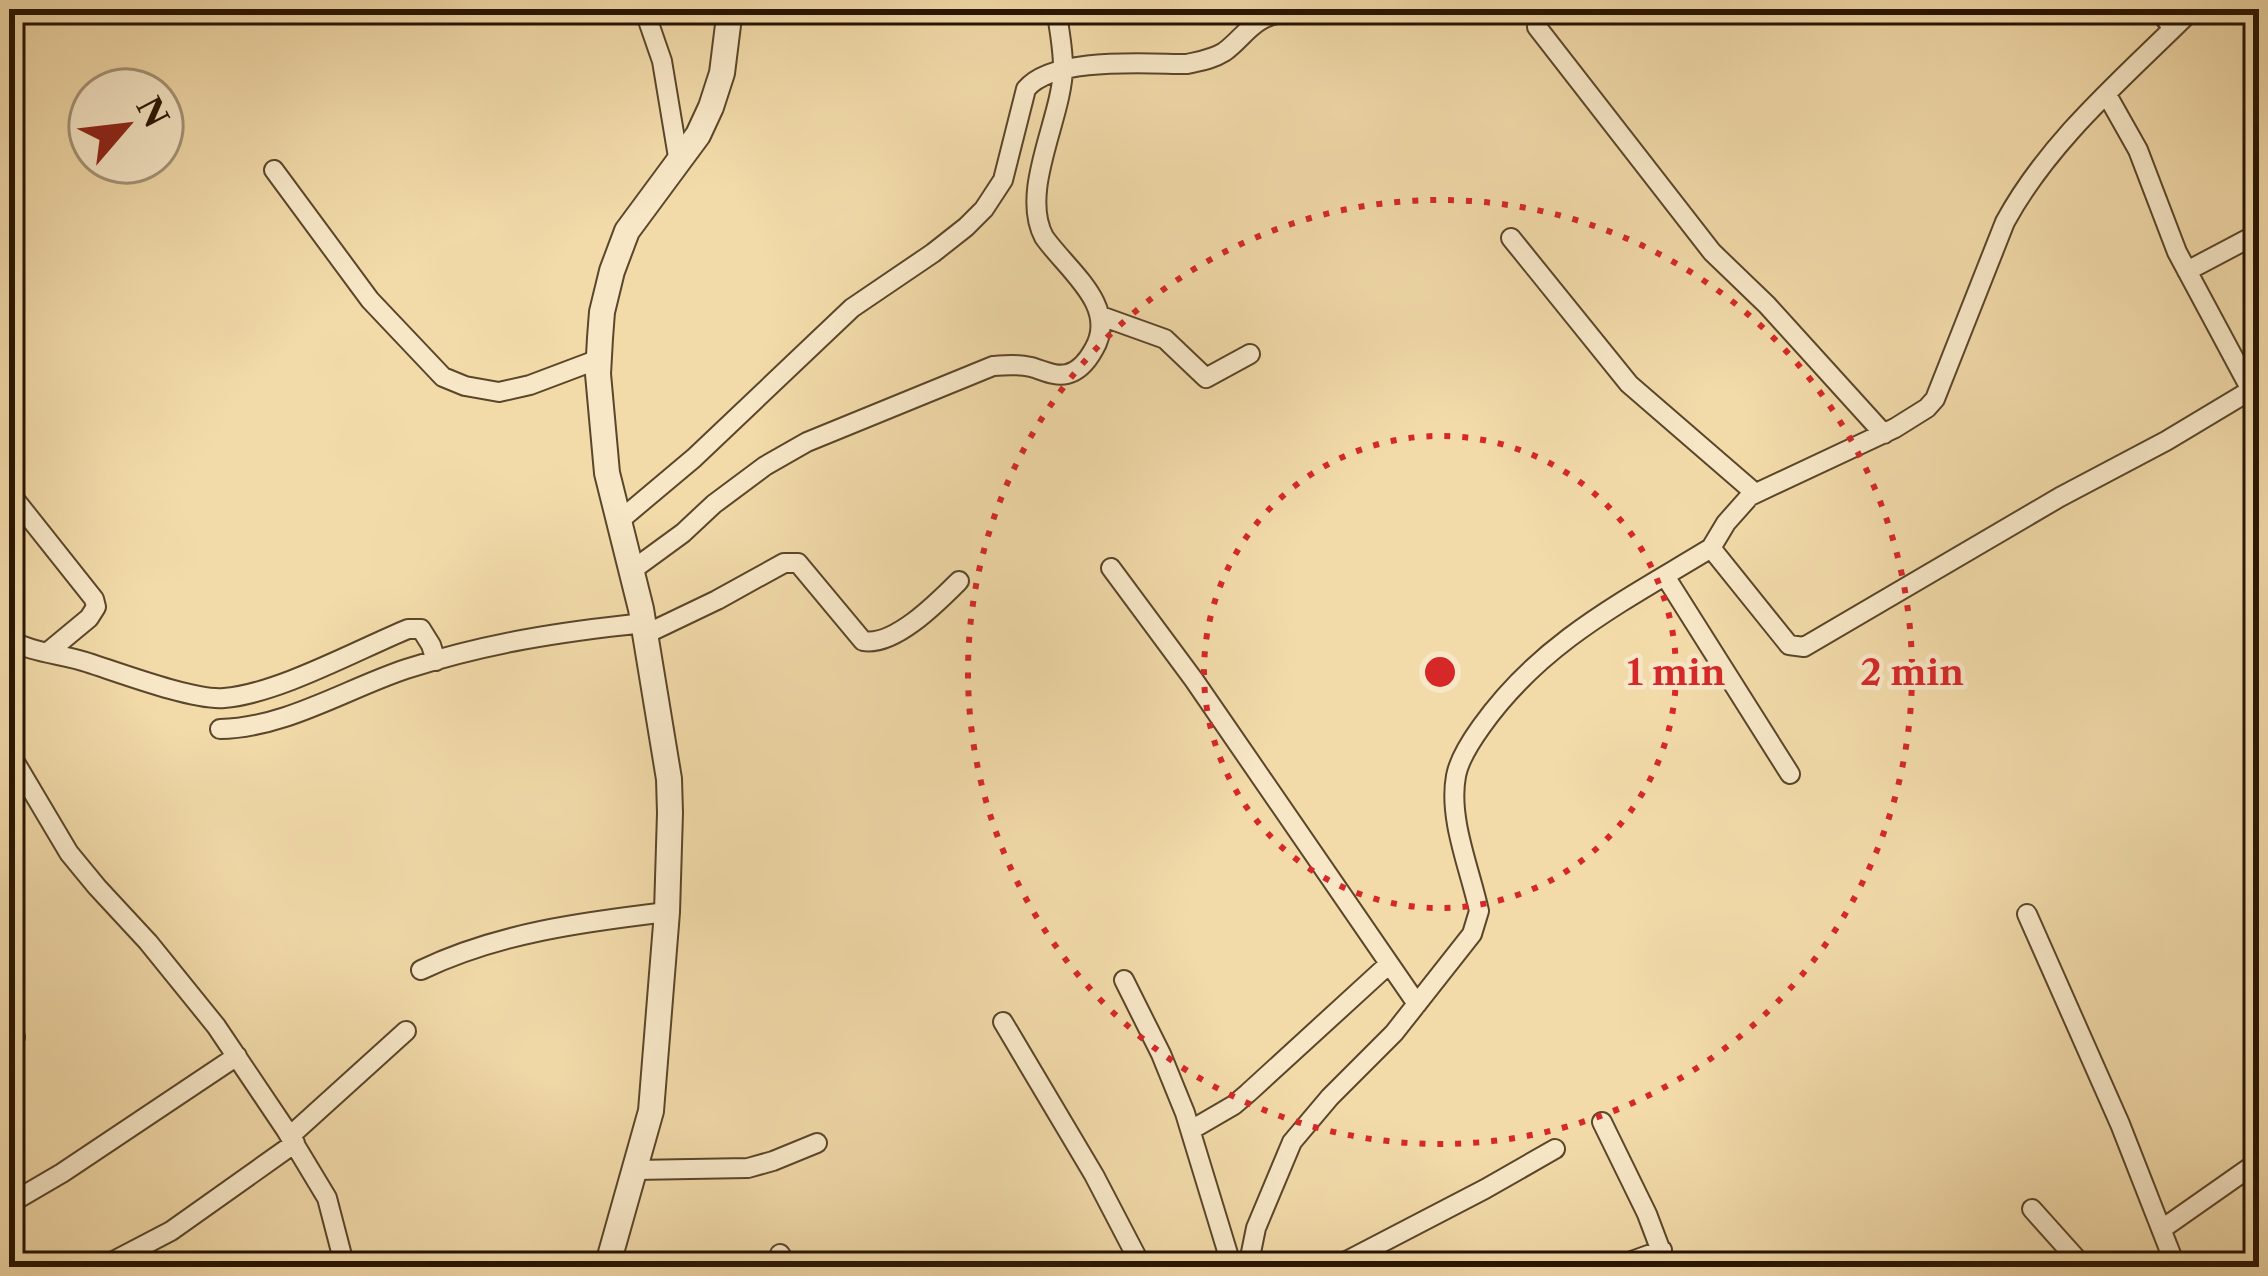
<svg xmlns="http://www.w3.org/2000/svg" width="2268" height="1276" font-family="'Libre Caslon Text',serif">
  <style>
    .lines { fill: none; stroke-linecap: round; stroke-linejoin: round }
    .service-casing { stroke: #5a462a; stroke-width: 14 }
    .minor-casing { stroke: #5a462a; stroke-width: 22 }
    .tertiary-casing { stroke: #5a462a; stroke-width: 28 }
    .service { stroke: #f7e7c7; stroke-width: 9 }
    .minor { stroke: #f7e7c7; stroke-width: 18 }
    .tertiary { stroke: #f7e7c7; stroke-width: 24 }
    .ring { fill: none; stroke: #d62828; stroke-width: 6; stroke-dasharray: 6 12 }
    .centre { fill: #d62828; stroke: #f7e7c7; stroke-width: 6 }
    .ring-label { font-size: 36px; text-anchor: middle; font-weight: bold; fill: #d62828; stroke: #f7e7c7; stroke-width: 9; stroke-linejoin: round; paint-order: stroke }
  </style>
  <rect width="100%" height="100%" fill="#f2daa9"/>
  <filter id="stains"><feTurbulence type="fractalNoise" baseFrequency=".00167" numOctaves="4"/><feColorMatrix values="0 0 0 0 .2 0 0 0 0 .09 0 0 0 0 .02 0 0 0 .5 -.17"/></filter>
  <radialGradient id="worn" r=".72"><stop offset=".6" stop-color="#630" stop-opacity="0"/><stop offset="1" stop-color="#630" stop-opacity=".3"/></radialGradient>
  <g class="lines">
    <defs>
      <path id="service" d="M2154,9L2170,33"/>
      <path id="minor" d="M644,9L662,61L679,163
        M1537,27L1712,252L1767,305L1884,434
        M274,170L370,300L443,377L465,386L499,392L530,385L599,359
        M1511,238L1629,384L1755,493
        M2187,271L2259,233
        M1101,316L1165,339L1206,378L1250,354
        M9,492L94,599L96,607L89,618L48,652
        M619,521L694,458L852,308L933,253L966,227L984,209L1003,180L1026,89C1053,56 1147,64 1187,64C1200,61 1213,59 1224,52C1237,43 1247,28 1261,20C1279,9 1298,15 1317,9
        M1711,548L1789,645L1804,647L2060,497L2166,441L2251,390L2177,252L2138,150L2107,95
        M1111,568L1194,680L1417,1004
        M631,571L683,533L714,504L765,466L807,442L993,366C1006,365 1018,364 1031,367C1043,370 1054,377 1067,374C1080,371 1088,360 1094,349C1119,306 1067,270 1044,237C1019,190 1063,117 1063,67C1063,48 1059,27 1056,9
        M1665,576L1790,774
        M646,634L717,600L784,563H798L863,641C894,647 938,602 959,581
        M9,639C30,653 64,654 89,663C120,673 195,701 224,698C277,694 357,650 408,629H421L431,645L436,661
        M220,729C285,728 346,689 406,669C487,643 559,632 644,623
        M9,752L69,853L97,887L148,942L216,1026L286,1130L327,1198L345,1267
        M2027,914L2120,1124L2176,1267
        M421,970C498,933 583,922 667,912
        M2256,979L2259,978
        M1124,980L1161,1054L1185,1113L1232,1267
        M1003,1022L1094,1175L1142,1267
        M9,1031L15,1037
        M1602,1122L1647,1214L1667,1267
        M1191,1130L1234,1105L1248,1093L1389,964
        M290,1136L406,1031
        M634,1170L748,1168L773,1161L817,1143
        M9,1204L62,1173L237,1056
        M2032,1209L2084,1267
        M2162,1229L2259,1161
        M780,1254L788,1267
        M102,1267L171,1231L295,1143
        M1248,1267L1256,1228L1292,1142L1330,1097L1394,1033L1472,934L1479,911C1470,869 1448,819 1456,776C1459,759 1471,741 1481,727C1541,642 1624,601 1711,548L1726,523L1750,496L1895,428L1927,408L1935,399L2005,222C2050,139 2127,75 2193,9
        M1335,1267L1485,1189L1555,1149
        M1615,1267L1662,1250"/>
      <path id="tertiary" d="M607,1267L651,1111L667,912L670,813L669,779L641,609L607,473L598,374L600,338L602,312L612,271L627,231L698,135L711,107L722,73L730,9"/>
    </defs>
    <use href="#service" class="service-casing"/>
    <use href="#minor" class="minor-casing"/>
    <use href="#tertiary" class="tertiary-casing"/>
    <use href="#service" class="service"/>
    <use href="#minor" class="minor"/>
    <use href="#tertiary" class="tertiary"/>
  </g>
  <g class="ring">
    <circle cx="1440" cy="672" r="236"/>
    <circle cx="1440" cy="672" r="472"/>
  </g>
  <circle cx="1440" cy="672" r="18" class="centre"/>
  <g class="ring-label">
    <text x="1676" y="685">1 min</text>
    <text x="1912" y="685">2 min</text>
  </g>
  <rect width="2268" height="1276" fill="none" stroke="#f2daa9" stroke-width="48"/>
  <rect x="12" y="12" width="2244" height="1252" fill="none" stroke="#271400" stroke-width="6"/>
  <rect x="24" y="24" width="2220" height="1228" fill="none" stroke="#271400" stroke-width="3"/>
  <g transform="translate(126 126) rotate(62)"><circle r="57" fill="#f7e7c7" stroke="#a49377" stroke-width="3"/>
  <path d="M0-9L21 45L0 30L-21 45Z" fill="#8f2418"/>
  <text y="-18" font-size="33" font-weight="bold" text-anchor="middle" fill="#271400">N</text>
  </g>
  <rect width="100%" height="100%" filter="url(#stains)"/>
  <rect width="100%" height="100%" fill="url(#worn)"/>
</svg>
